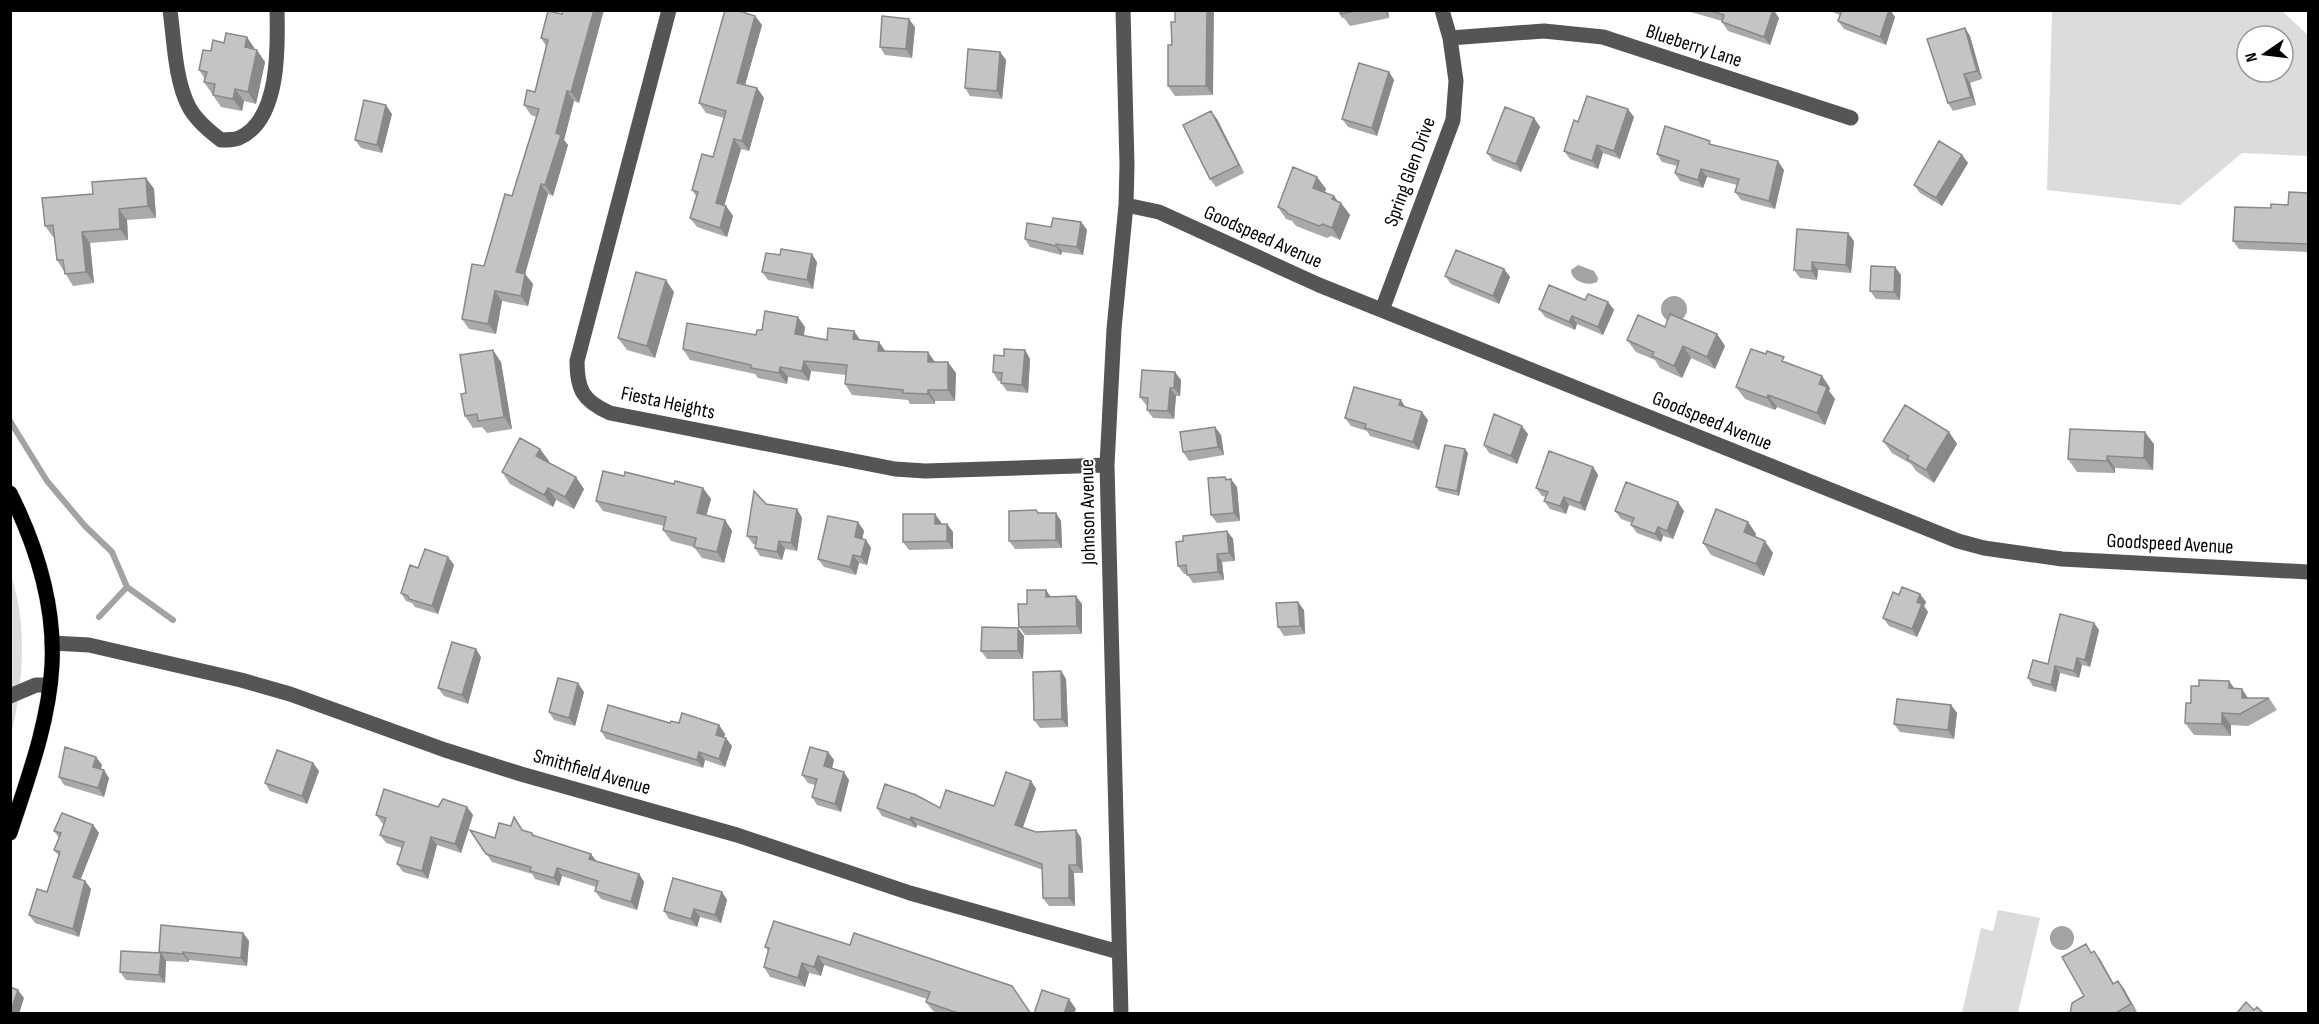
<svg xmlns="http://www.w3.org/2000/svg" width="2319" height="1024" font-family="'Sofia Sans Condensed',sans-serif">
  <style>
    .green { fill: #dcdcdc; fill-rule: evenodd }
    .water { fill: #a3a3a3 }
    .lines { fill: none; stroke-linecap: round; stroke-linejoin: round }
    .stream { stroke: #a3a3a3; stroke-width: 6 }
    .major-casing { stroke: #dbdbdb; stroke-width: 16 }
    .minor { stroke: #555; stroke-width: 15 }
    .major { stroke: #000; stroke-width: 15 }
    .wall { fill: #a9a9a9 }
    .shaded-wall { fill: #898989 }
    .building { fill: #c4c4c4; stroke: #898989; stroke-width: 1.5 }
    .labels { text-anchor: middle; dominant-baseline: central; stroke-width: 4.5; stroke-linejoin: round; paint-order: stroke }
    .street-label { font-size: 20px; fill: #000; stroke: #fff }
  </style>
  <rect width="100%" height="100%" fill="#fff"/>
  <path class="green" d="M2052,11H2282L2308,35V156L2242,153L2180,205L2047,190ZM2247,36H2283V72H2247Z
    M11,576C28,624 23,686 11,735Z
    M1998,910L2040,918L2018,1013H1962L1981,928L1993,931Z"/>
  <path class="water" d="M1578,265L1594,271L1598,278L1597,282C1587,287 1571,281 1571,270Z
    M1661 309a13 13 0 1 1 26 0a13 13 0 1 1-26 0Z
    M2050 938a12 12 0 1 1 24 0a12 12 0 1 1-24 0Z"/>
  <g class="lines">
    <path class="stream" d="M10,421L47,481L85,526L112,552L127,587L173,620
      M99,617L127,587"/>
    <defs>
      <path id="major" d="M10,493C36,545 55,606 52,665C49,722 28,778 10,833"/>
    </defs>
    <use href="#major" class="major-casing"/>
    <path class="minor" d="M170,10C174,39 175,81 189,107C196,120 209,131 221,140C227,140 234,140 239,138C280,120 278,47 277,10
      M669,10L577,361C577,390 583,401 610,413L895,469L925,471L1107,465
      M1450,38L1544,31L1603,37L1851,118
      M1126,205L1159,212L1319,285L1958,541L1984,548L2062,559L2308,572
      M1382,310L1453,120L1456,81L1450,38L1442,10
      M52,643L89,645L241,680L290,694L445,750L521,774L737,835L910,893L1119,952
      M10,696L36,685H50
      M1121,1014L1107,465L1114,329L1126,205L1127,165L1123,10"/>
    <use href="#major" class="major"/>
  </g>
  <path class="wall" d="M1337,10H1388L1389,18L1350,26L1344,18H1342Z
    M1684,10H1774L1779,18L1770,45L1728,31L1722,22V21Z
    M1827,10H1890L1895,17L1886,45L1844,29L1838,21L1840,15Z
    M548,11L579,103L574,101L564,140L568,145L553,196L548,194L525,274L533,284L528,306L502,301L496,334L469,329L462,319L484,266L512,196L536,117L531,115L524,105L535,92L546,46L541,38Z
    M755,16L762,25L745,85L757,88L764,98L749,151L741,149L724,206H726L733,216L727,237L697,227L690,218L696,196L692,190L713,157L724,118L706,113L699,103Z
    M1171,22L1213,95L1175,96L1168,86L1172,45Z
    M915,27L912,58L885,55L880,47Z
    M1965,28L1970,36L1982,79L1970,83L1976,105L1953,111L1948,103Z
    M255,49L265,62L256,104L244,101L242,111L221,107L204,82L205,79L199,70L211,51Z
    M1000,52L1006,60L1002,99L970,96L965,88Z
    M1389,72L1394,80L1377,136L1348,127L1342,119Z
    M392,114L382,153L361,148L355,140Z
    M1634,117L1620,159L1603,153L1598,169L1570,159L1564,151L1578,122Z
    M1534,118L1540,127L1521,172L1493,161L1487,153Z
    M1217,119L1244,173L1216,187L1210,179Z
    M1713,145L1784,170L1775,209L1741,200L1735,192L1737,185L1707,177L1703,188L1680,181L1675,173L1677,166L1662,162L1657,154Z
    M1962,155L1968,163L1942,206L1920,193L1914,185Z
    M1317,177L1326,189L1324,192L1334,196L1338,201L1341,203L1350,215L1340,240L1331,236L1327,238L1296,226L1292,221L1286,219L1278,207Z
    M146,178L154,189L156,218L127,220L128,240L90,243L94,283L73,286L57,260L54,237H53L45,226L93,194Z
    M2308,193V252L2239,249L2233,241L2271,208L2288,205Z
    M1081,222L1087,230L1083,255L1062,252L1061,255L1030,247L1025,239L1051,227Z
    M1854,241L1851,273L1818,270L1817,280L1800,278L1794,270Z
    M780,255L817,262L813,289L768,280L762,272Z
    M1895,267L1901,275L1900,300L1876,299L1870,291Z
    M1504,269L1510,277L1499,304L1451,284L1445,276Z
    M674,292L655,358L627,350L618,338Z
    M1608,302L1614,310L1603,335L1577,324L1575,330L1545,317L1539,309Z
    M805,327L804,336L827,340H860L886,351L935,362L956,373L955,401H935V404H910L908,400L852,395L845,384L846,375L811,371L809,381L788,377L787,384L758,378L755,374L690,360L683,349L756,335L762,330Z
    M1665,327L1717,334L1725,346L1715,369L1691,358L1682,378L1660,368L1655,360L1636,352L1627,340Z
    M1025,350L1030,359L1028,393L1007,391L1001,383L1002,381H998L993,372L1004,356Z
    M501,362L512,429L487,433L482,427L473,428L465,416L466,393Z
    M1788,364L1822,376L1830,388L1829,391L1835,399L1825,425L1777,407L1775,410L1745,399L1736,387Z
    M1181,380L1180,396H1176L1174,419L1153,418L1147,410L1148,405H1146L1140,397Z
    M1405,407L1428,420L1419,450L1370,436L1367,431L1351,426L1345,418Z
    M1215,427L1221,435L1224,455L1189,461L1183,452Z
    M1949,432L1957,444L1934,483L1916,471L1911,464L1892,453L1883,441Z
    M1528,434L1517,464L1489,453L1484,445Z
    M2154,444L2153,470L2115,468V473L2077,472L2068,459Z
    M540,449L549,461L548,462L584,489L574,509L556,500L553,507L510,484L502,472Z
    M1468,453L1459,496L1439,491L1436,487Z
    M1593,467L1598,475L1585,511L1569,505L1566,514L1550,509L1544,501L1546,497L1542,496L1536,488Z
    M624,476L703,488L711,499L706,516L725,520L732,531L724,563L702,558L694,547L671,541L663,530L664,526L603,511L596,501Z
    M1225,477L1237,487L1240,521L1217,523L1211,515Z
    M766,504L797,509L802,518L797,551L785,549L782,560L760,556L755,548V544H753L747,536Z
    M1615,511H1684L1673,539L1663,536L1661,542L1637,533L1631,525L1632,523L1621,519Z
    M1038,513H1056L1061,521L1062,548L1015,549L1009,541Z
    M858,522L864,531L862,539L866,540L871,548L867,565L859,563L856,575L824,567L818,559Z
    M941,522V524H947L953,532V549L909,550L903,542Z
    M1748,522L1756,534L1755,537L1773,553L1764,576L1711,555L1703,543Z
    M1227,531L1233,539L1235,561L1222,562L1224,580L1193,583L1187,574H1184L1178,566L1183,541Z
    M448,557L454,565L438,614L415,607L412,603L406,601L401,593L418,568Z
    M1046,590L1051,597L1082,604V634L1025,635L1019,627L1027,604Z
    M1920,594L1926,602L1924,606L1928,612L1917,637L1889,626L1883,618L1899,595Z
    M1304,610L1305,634L1284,636L1278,627Z
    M2094,623L2099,630L2090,667L2082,665L2079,678L2060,673L2056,692L2033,686L2028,678L2048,664Z
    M1024,636L1023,659H987L981,651Z
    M481,657L468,704L444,696L438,688Z
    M1061,671L1066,679L1068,727L1040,728L1034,720Z
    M2229,681L2235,689L2248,698H2269L2277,710L2248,726L2231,725V736L2194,735L2185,723L2191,703L2199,686Z
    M584,692L575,726L554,720L549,712Z
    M1951,705L1957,713L1954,739L1900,732L1894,724Z
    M670,723L719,725L725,734L724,737L732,746L725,767L705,760L703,768L606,739L601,731Z
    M828,752L834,760L832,769L849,780L841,812L817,805L812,797L815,785L808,783L802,775Z
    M96,757L102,765L100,769L109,778L104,797L64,785L59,777Z
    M313,763L319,771L307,804L270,791L265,783Z
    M1031,781L1036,789L1023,827L1036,832L1076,830L1081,838L1083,873H1074L1075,906H1049L1043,898V870L917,825L916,828L882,816L877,808H940L994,806Z
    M438,807H467L473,815L461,853L437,845L428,879L403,872L397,864L402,848L386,843L380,835L384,824L382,823L376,815Z
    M93,825L99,833L80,880L85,881L91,889L79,937L35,923L29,915L47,892L59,856L54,850L59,838L54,831Z
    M470,830L495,838L522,830L532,833L535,836L597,862L639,874L644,882L637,910L601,899L595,891L596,887L562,876L559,886L535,879L532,874L492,862Z
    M722,892L727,900L721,923L700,917L697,927L669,919L664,911Z
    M774,921L1031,1014H939L933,1011L926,1002L927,999L824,965L821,976L809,973L805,987L770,977L764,967L768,951L765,947Z
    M243,933L249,941L247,966L189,960V962L166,961L165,983L126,980L120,972L159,953Z
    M2092,952L2100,959L2114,984L2118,981L2124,989L2137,1012L2134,1014H2070L2084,996Z"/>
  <path class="shaded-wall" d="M594,10H604L579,103L571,92Z
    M1207,10H1214L1213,95L1206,86Z
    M1384,10H1388L1389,18Z
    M1773,10L1779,18L1770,45L1764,37Z
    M1889,10H1890L1895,17L1886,45L1880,37Z
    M755,16L762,25L743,92L737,83Z
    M909,19L915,27L912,58L906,49Z
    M1965,28L1970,36L1982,79L1977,71Z
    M247,37L255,49L245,47Z
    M257,50L265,62L256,104L248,92Z
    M1000,52L1006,60L1002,99L997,91Z
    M1389,72L1394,80L1377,136L1372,128Z
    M1964,74L1970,83L1976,105L1971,97Z
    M757,88L764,98L749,151L742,141Z
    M235,89L244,101L242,111L233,99Z
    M567,91L574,101L564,140L568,145L553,196L545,185L556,133Z
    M386,105L392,114L382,153L377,145Z
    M1628,109L1634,117L1620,159L1614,151Z
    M1211,111L1217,119L1244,173L1239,165Z
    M1534,118L1540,127L1521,172L1516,164Z
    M734,139L741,149L722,213L716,203Z
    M1597,145L1603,153L1598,169L1592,161Z
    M1962,155L1968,163L1942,206L1936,198Z
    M1778,161L1784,170L1775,209L1769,201Z
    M1701,169L1707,177L1703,188L1698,180Z
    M1317,177L1326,189L1322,200L1313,188Z
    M146,178L154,189L156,218L148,206Z
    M541,184L548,194L525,274L533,284L528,306L521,296L516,272Z
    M1334,196L1340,205L1341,203L1350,215L1340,240L1332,228V199Z
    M726,206L733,216L727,237L720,228Z
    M119,209L127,220L128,240L120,229Z
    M1081,222L1087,230L1083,255L1077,247Z
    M82,232L90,243L94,283L86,272Z
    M1848,233L1854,241L1851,273L1846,265Z
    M1056,244L1062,252L1061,255L1056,246Z
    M812,254L817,262L813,289L807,280Z
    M1812,262L1818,270L1817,280L1812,271Z
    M1895,267L1901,275L1900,300L1894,292Z
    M1504,269L1510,277L1499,304L1493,296Z
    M666,280L674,292L655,358L647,346Z
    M495,291L502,301L496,334L488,324Z
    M1608,302L1614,310L1603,335L1598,327Z
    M1572,316L1577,324L1575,330L1569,322Z
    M798,317L805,327L802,344L795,334Z
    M854,331L861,341L853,339Z
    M1717,334L1725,346L1715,369L1707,357Z
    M879,342L886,352L878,351Z
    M1683,346L1691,358L1682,378L1674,366Z
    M493,350L501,362L512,429L504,417Z
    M1025,350L1030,359L1028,393L1022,385Z
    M928,352L935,362H928Z
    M804,361L811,371L809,381L802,371Z
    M948,362L956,373L955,401L948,390Z
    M780,367L788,377L787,384L779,373Z
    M1175,372L1181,380L1180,396L1174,388Z
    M1822,376L1830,388L1829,391L1835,399L1825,425L1817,413L1819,384Z
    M1170,388L1176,396L1174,419L1168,411Z
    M928,390L935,401V404L928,394Z
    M1768,395L1777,407L1775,410L1767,398Z
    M1401,400L1406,408L1399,405Z
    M1422,412L1428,420L1419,450L1413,442Z
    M1522,426L1528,434L1517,464L1511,456Z
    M1215,427L1221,435L1224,455L1218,447Z
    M1949,432L1957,444L1934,483L1926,470Z
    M2145,432L2154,444L2153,470L2144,458Z
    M540,449L549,461L545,468L536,456Z
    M1465,449L1468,453L1459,496L1457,491Z
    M2107,456L2115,468V473L2107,461Z
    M1593,467L1598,475L1585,511L1580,503Z
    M576,477L584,489L574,509L565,497Z
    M1231,479L1237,487L1240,521L1234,513Z
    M548,488L556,500L553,507L544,495Z
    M703,488L711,499L704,524L697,513Z
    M1564,497L1569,505L1566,514L1560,506Z
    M1678,502L1684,511L1673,539L1667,531Z
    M797,509L802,518L797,551L791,543Z
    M1056,513L1061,521L1062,548L1056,540Z
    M935,514L941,522V533L935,524Z
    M725,520L732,531L724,563L717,552Z
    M858,522L864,531L861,545L855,537Z
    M1748,522L1756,534L1752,544L1744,532Z
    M947,524L953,532V549L947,541Z
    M1658,527L1663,536L1661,542L1655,534Z
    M1227,531L1233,539L1235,561L1229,553Z
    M866,540L871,548L867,565L861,557Z
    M779,541L785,549L782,560L777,552Z
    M1765,541L1773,553L1764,576L1756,564Z
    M1217,554L1222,562L1224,580L1218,572Z
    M853,555L859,563L856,575L850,567Z
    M448,557L454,565L438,614L432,606Z
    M1046,590L1051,598L1046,597Z
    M1920,594L1926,602L1924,606L1928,612L1917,637L1912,629L1917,602Z
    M1076,596L1082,604V634L1077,626Z
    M1298,602L1304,610L1305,634L1300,626Z
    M2094,623L2099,630L2090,667L2085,660Z
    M1018,628L1024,636L1023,659L1018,651Z
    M476,649L481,657L468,704L462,695Z
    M2077,658L2082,665L2079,678L2074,671Z
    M2055,666L2060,673L2056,692L2051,685Z
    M1061,671L1066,679L1068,727L1062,719Z
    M2229,681L2237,693L2229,688Z
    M578,683L584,692L575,726L569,718Z
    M2242,689L2250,701V710L2242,698Z
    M1951,705L1957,713L1954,739L1948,730Z
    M2222,713L2231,725V736L2222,724Z
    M719,725L725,734L722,743L716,735Z
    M726,738L732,746L725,767L719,759Z
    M699,752L705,760L703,768L697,760Z
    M828,752L834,760L830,775L824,766Z
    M96,757L102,765L99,775L93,767Z
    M313,763L319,771L307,804L302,796Z
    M104,770L109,778L104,797L98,788Z
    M844,772L849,780L841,812L835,804Z
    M1031,781L1036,789L1021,833L1015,825Z
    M467,807L473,815L461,853L455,844Z
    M911,817L917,825L916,828L910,820Z
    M93,825L99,833L78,886L73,877Z
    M1076,830L1081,838L1083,873L1077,865Z
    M431,837L437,845L428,879L422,871Z
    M591,854L597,862L589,859Z
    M1069,865L1074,873L1075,906L1069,898Z
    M557,868L562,876L559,886L554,878Z
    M639,874L644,882L637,910L631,902Z
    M85,881L91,889L79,937L73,929Z
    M722,892L727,900L721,923L715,915Z
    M694,909L700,917L697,927L691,919Z
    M243,933L249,941L247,966L241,958Z
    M2094,951L2100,959L2118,992L2113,984Z
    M183,952L189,960V962L183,954Z
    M161,953L166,961L165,983L159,975Z
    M818,956L824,965L821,976L814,967Z
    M802,963L809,973L805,987L798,978Z
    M2118,981L2124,989L2137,1012L2131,1004Z
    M18,990L24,998L19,1014H10Z
    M1069,999L1076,1009L1074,1014H1064Z"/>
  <path class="building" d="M563,10H594L571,92L567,91L556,133L561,135L545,185L541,184L516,272L525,274L521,296L495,291L488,324L462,319L472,264L484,266L505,194L512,196L539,109L524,105L527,90L535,92L548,40L541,38L548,11L562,14Z
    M725,10H736L755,16L737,83L757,88L742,141L734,139L716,203L726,206L720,228L690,218L698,192L692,190L702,154L713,157L726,111L699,103Z
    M1175,10H1207L1206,86H1168V45H1172L1171,22H1175Z
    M1341,10H1359L1341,14Z
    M1707,10H1773L1764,37L1722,22L1724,15Z
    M1842,10H1889L1880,37L1838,21Z
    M882,16L909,19L906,49L880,47Z
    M1965,28L1977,71L1964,74L1971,97L1948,103L1927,39Z
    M226,33L247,37L245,47L257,50L248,92L235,89L233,99L213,95L215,84L204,82L207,72L199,70L203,50L211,51L213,40L224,43Z
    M968,49L1000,52L997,91L965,88Z
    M1359,63L1389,72L1372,128L1342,119Z
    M1587,96L1628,109L1614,151L1597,145L1592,161L1564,151L1574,120L1578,122Z
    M364,100L386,105L377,145L355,140Z
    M1505,107L1534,118L1516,164L1487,153Z
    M1211,111L1239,165L1210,179L1183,125Z
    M1665,126L1710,141L1709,144L1778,161L1769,201L1735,192L1739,179L1701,169L1698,180L1675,173L1679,161L1657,154Z
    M1939,141L1962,155L1936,198L1914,185Z
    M1293,167L1317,177L1313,188L1334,196L1332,199L1341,203L1332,228L1323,224L1319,226L1288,214L1285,210L1278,207Z
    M146,178L148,206L119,209L120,229L82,232L86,272L65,274L63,260H57L53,225L45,226L42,198L93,194L92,182Z
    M2289,192L2308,193V244L2233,241L2235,207L2271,208V204L2288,205Z
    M1053,218L1081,222L1077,247L1056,244V246L1025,239L1027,223L1051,227Z
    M1797,229L1848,233L1846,265L1812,262V271L1794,270Z
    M781,249L812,254L807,280L762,272L766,253L780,255Z
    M1456,250L1504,269L1493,296L1445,276Z
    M1871,266L1895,267L1894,292L1870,291Z
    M636,272L666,280L647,346L618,338Z
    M1549,285L1585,300L1588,294L1608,302L1598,327L1572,316L1569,322L1539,309Z
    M765,311L798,317L795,334L827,340L828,328L854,331L853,339L879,342L878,351L928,352V362H948V390H928V394L903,393V390L845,384L847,365L804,361L802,371L780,367L779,373L751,368V365L683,349L687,323L756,335L757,330H762Z
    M1670,314L1717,334L1707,357L1683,346L1674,366L1652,356L1654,352L1627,340L1638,315L1665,327Z
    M1004,349L1025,350L1022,385L1001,383L1002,373L993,372L994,355L1004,356Z
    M1751,349L1766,354L1767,351L1784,357L1782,361L1822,376L1819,384L1827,387L1817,413L1768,395L1767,398L1736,387Z
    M493,350L504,417L478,421L477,414L465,416L461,394L466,393L460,355Z
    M1142,370L1175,372L1174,388H1170L1168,411L1147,410L1148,398L1140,397Z
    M1354,387L1401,400L1399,405L1422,412L1413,442L1365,428L1366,424L1345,418Z
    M1905,405L1949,432L1926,470L1907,459L1909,456L1883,441Z
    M1494,414L1522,426L1511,456L1484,445Z
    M1215,427L1218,447L1183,452L1180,432Z
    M2070,429L2145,432L2144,458L2107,456V461L2068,459Z
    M520,438L540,449L536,456L576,477L565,497L548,488L544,495L502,472Z
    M1445,445L1465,449L1457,491L1436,487Z
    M1549,451L1593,467L1580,503L1564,497L1560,506L1544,501L1548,492L1536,488Z
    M603,471L624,476L625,472L674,484L675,481L703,488L697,513L725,520L717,552L694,547L696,538L663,530L666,517L596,501Z
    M1225,477L1226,480L1231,479L1234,513L1211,515L1208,478Z
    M1626,482L1678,502L1667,531L1658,527L1655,534L1631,525L1634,518L1615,511Z
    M754,491L766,504L797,509L791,543L779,541L777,552L755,548L757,537L747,536Z
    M1716,509L1748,522L1744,532L1765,541L1756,564L1703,543Z
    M1036,510L1038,513H1056V540L1009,541V511Z
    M903,514H935V524H947V541L903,542Z
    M828,516L858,522L855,537L866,540L861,557L853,555L850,567L818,559Z
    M1227,531L1229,553L1217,554L1218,572L1187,575L1186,565L1178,566L1176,542L1183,541V536Z
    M425,549L448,557L432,606L409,599L408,596L401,593L410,565L418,568Z
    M1902,587L1920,594L1917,602L1922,604L1912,629L1883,618L1893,592L1899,595Z
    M1027,590H1046V597L1076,596L1077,626L1019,627L1018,604H1027Z
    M1298,602L1300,626L1278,627L1276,603Z
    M2060,614L2094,623L2085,660L2077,658L2074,671L2055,666L2051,685L2028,678L2033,660L2048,664Z
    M982,627L1018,628V651H981Z
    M452,642L476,649L462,695L438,688Z
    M1061,671L1062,719L1034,720L1033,672Z
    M558,678L578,683L569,718L549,712Z
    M2199,680L2229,681V688L2242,689V698H2269L2240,714L2222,713V724L2185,723L2186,703H2191V686H2199Z
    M1897,699L1951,705L1948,730L1894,724Z
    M608,705L670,723L671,721L679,723L682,713L719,725L716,735L726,738L719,759L699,752L697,760L601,731Z
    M65,747L96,757L93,767L104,770L98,788L59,777Z
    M810,747L828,752L824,766L844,772L835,804L812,797L817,779L802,775Z
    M277,750L313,763L302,796L265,783Z
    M1006,772L1031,781L1015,825L1036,832L1076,830L1077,865H1069V898H1043L1042,864L911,817L910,820L877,808L885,784L916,795L940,808L946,790L994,806Z
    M384,789L438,807L443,799L467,807L455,844L431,837L422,871L397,864L404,842L380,835L386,818L376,815Z
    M62,813L93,825L73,877L85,881L73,929L29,915L37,889L47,892L60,852L54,850L61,833L54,831Z
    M514,817L522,830L532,833V835L591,854L589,859L639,874L631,902L595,891L598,881L557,868L554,878L530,871L531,867L486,854L470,830L495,838L499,823L511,826Z
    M673,878L722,892L715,915L694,909L691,919L664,911Z
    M774,921L850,945L854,933L1012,986L1031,1014H961L926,1002L930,992L818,956L814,967L802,963L798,978L764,967L769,948L765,947Z
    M161,925L243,933L241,958L183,952V954L159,952Z
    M2086,944L2091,953L2094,951L2113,984L2118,981L2131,1004L2114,1014H2070L2072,1003L2084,996L2062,957Z
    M121,951L161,953L159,975L120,972Z
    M10,987L18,990L10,1013Z
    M1042,990L1069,999L1064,1014H1034Z
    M2246,1002L2254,1010L2257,1007L2264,1014H2236Z"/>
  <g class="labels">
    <g class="street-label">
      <text transform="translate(1694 46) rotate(18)">Blueberry Lane</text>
      <text transform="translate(1410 172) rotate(-70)">Spring Glen Drive</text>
      <text transform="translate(1263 237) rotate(24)">Goodspeed Avenue</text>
      <text transform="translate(668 403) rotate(12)">Fiesta Heights</text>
      <text transform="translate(1712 421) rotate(22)">Goodspeed Avenue</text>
      <text transform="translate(1088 512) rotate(-91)">Johnson Avenue</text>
      <text transform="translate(2170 544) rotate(3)">Goodspeed Avenue</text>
      <text transform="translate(592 772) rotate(16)">Smithfield Avenue</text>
    </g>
  </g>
  <rect width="2319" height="1024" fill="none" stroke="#000000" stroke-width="24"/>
  <g transform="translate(2265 54) rotate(256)"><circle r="28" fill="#ffffff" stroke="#999999" stroke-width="1.5"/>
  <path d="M0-4.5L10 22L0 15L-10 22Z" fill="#000000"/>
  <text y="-9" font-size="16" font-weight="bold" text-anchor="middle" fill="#000000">N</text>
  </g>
</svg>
